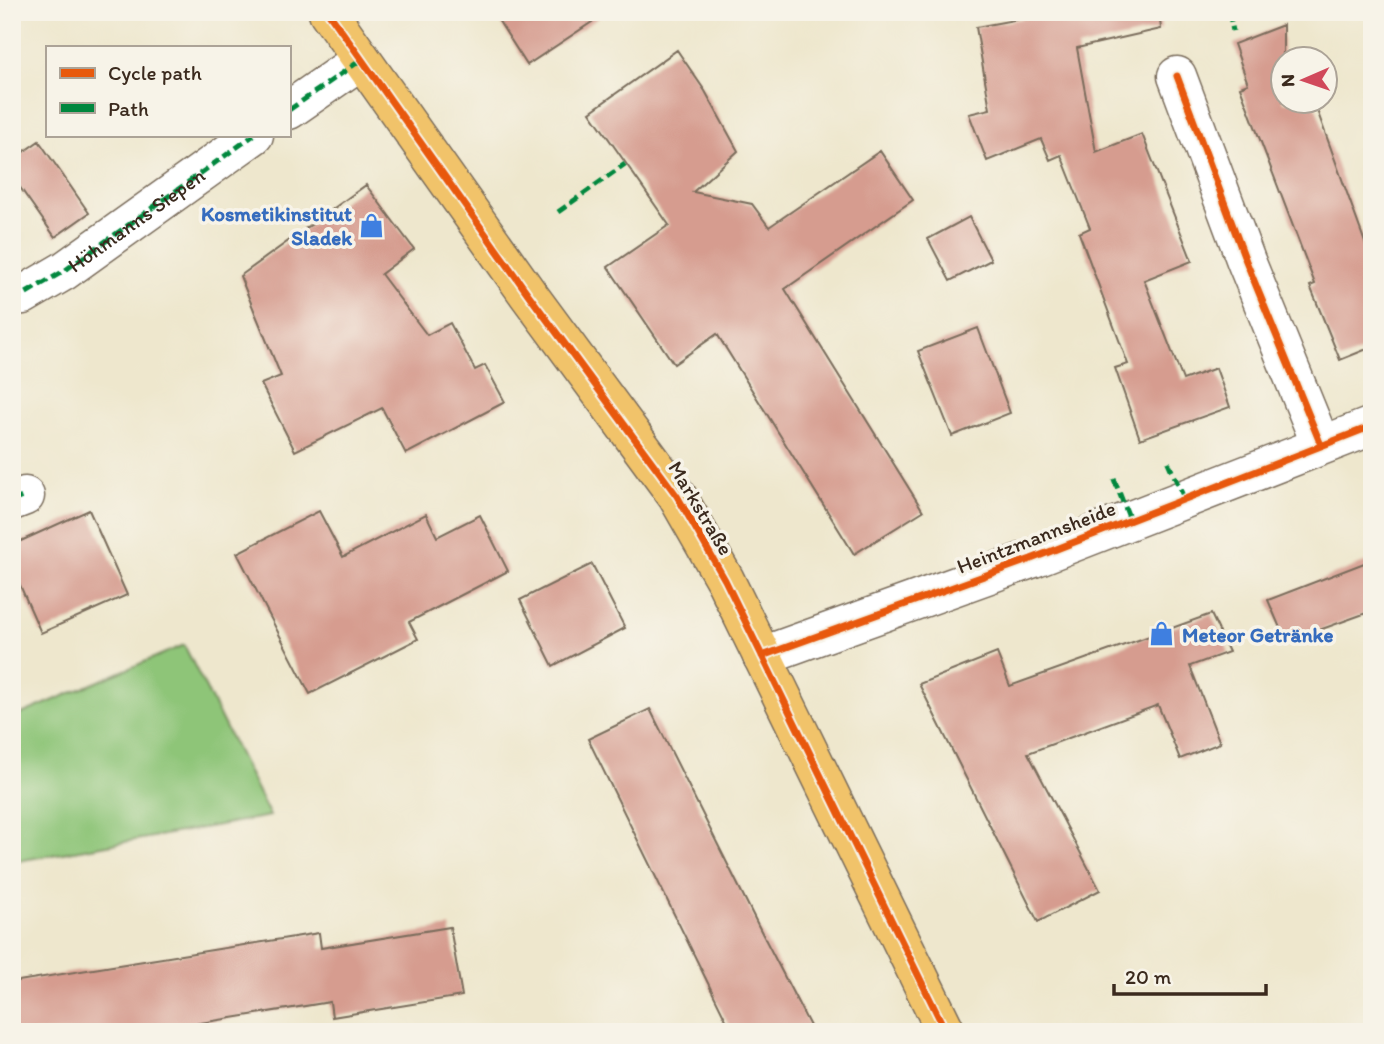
<svg xmlns="http://www.w3.org/2000/svg" width="1384" height="1044" font-family="Itim,sans-serif">
  <style>
    .grass { fill: #8ec578; stroke: #64784b; stroke-width: 2 }
    .building { fill: #d69c8f }
    .lines { fill: none; stroke-linecap: round; stroke-linejoin: round }
    .minor-casing { stroke: #7a6c5b; stroke-width: 41 }
    .major-casing { stroke: #7a6c5b; stroke-width: 41 }
    .minor { stroke: #fff; stroke-width: 38 }
    .major { stroke: #f1c36a; stroke-width: 38 }
    .quiet { stroke: #00873e; stroke-width: 5; stroke-dasharray: 10 5; stroke-linecap: butt }
    .cycleway-casing { stroke: #f7f3e8; stroke-width: 11 }
    .cycleway { stroke: #e8590c; stroke-width: 7 }
    .labels { text-anchor: middle; dominant-baseline: central; stroke-width: 7; stroke-linejoin: round; paint-order: stroke }
    .shop-label { font-size: 21px; font-weight: bold; fill: #366cbe; stroke: #f7f3e8; text-anchor: end }
    .street-label { font-size: 21px; fill: #3b2a1e; stroke: #f7f3e8 }
  </style>
  <rect width="100%" height="100%" fill="#f7f3e8"/>
  <filter id="ink" filterUnits="userSpaceOnUse"><feTurbulence type="fractalNoise" baseFrequency=".0143" numOctaves="2"/><feDisplacementMap in="SourceGraphic" scale="14" xChannelSelector="R" yChannelSelector="G"/><feConvolveMatrix kernelMatrix="1 2 1 2 8 2 1 2 1" color-interpolation-filters="sRGB"/></filter>
  <filter id="wash" filterUnits="userSpaceOnUse"><feTurbulence type="fractalNoise" baseFrequency=".00686" numOctaves="4" result="noise"/><feDisplacementMap in="SourceGraphic" scale="28" xChannelSelector="R" yChannelSelector="G"/><feGaussianBlur stdDeviation="1.57" result="paint"/><feColorMatrix in="noise" values="0 0 0 0 0 0 0 0 0 0 0 0 0 0 0 0 0 1.4 0 .05"/><feComposite in="paint" operator="in"/></filter>
  <g filter="url(#wash)">
    <rect width="100%" height="100%" fill="#eee7cd"/>
    <path class="grass" d="M184,645L270,816L12,862V718Z"/>
    <g id="blocks">
      <path class="building" d="M493,12H607L527,65Z
        M1057,12H1159L1161,29L1077,48L1096,152L1142,134L1192,261L1144,280L1183,380L1216,368L1230,407L1140,439L1115,368L1128,364L1079,233L1090,228L1061,155L1050,160L1041,139L987,161L969,114L990,109L976,27Z
        M1283,25V102H1314L1372,262V347L1340,360L1310,286L1315,284L1240,87L1248,84L1234,44Z
        M677,50L705,91L738,151L693,192L752,204L769,227L880,151L913,200L785,289L923,511L854,554L717,334L674,364L608,267L669,225L590,112Z
        M39,141L89,213L55,237L12,176V160Z
        M366,185L414,249L381,274L427,335L450,323L475,370L485,365L505,402L406,454L382,408L295,451L261,384L281,376L240,276Z
        M969,217L991,260L950,281L928,239Z
        M978,328L1010,413L952,436L918,351Z
        M89,510L127,595L41,633L12,567V545Z
        M319,511L343,557L426,514L437,537L480,515L508,571L409,622L418,639L310,694L237,553Z
        M1372,560V611L1286,642L1268,600Z
        M592,564L625,628L553,666L520,600Z
        M1211,614L1229,652L1190,666L1220,743L1180,759L1158,705L1028,753L1100,890L1038,922L919,684L997,653L1010,686Z
        M650,709L762,933L813,1032H732L588,739Z
        M450,927L462,996L332,1017L330,1002L145,1032H12V982L319,933L321,948Z"/>
    </g>
  </g>
  <g filter="url(#ink)">
    <use href="#blocks" fill-opacity="0" stroke="#7a6c5b" stroke-width="2"/>
    <g class="lines">
      <defs>
        <g id="minor">
          <path d="M1177,76L1246,261L1321,445"/>
          <path d="M289,110L361,60"/>
          <path id="s1" d="M12,296L23,295L64,271L254,135"/>
          <path d="M12,501L25,496"/>
          <path d="M762,656L1031,559L1372,426"/>
        </g>
        <path id="major" d="M328,12L528,294L677,496L725,580L946,1032"/>
      </defs>
      <use href="#minor" class="minor-casing"/>
      <use href="#major" class="major-casing"/>
      <use href="#minor" class="minor"/>
      <use href="#major" class="major"/>
      <path class="quiet" d="M1229,12L1233,31
        M289,110L361,60
        M558,212L625,164
        M12,296L23,295L64,271L254,135
        M1168,462L1184,498
        M1114,479L1130,520
        M12,501L25,496"/>
      <defs>
        <path id="cycleway" d="M328,12L528,294L677,496L725,580L946,1032
          M1177,76L1246,261L1321,445
          M762,656L1031,559L1372,426"/>
      </defs>
      <use href="#cycleway" class="cycleway-casing"/>
      <use href="#cycleway" class="cycleway"/>
    </g>
  </g>
  <defs>
    <symbol id="shop-bare" viewBox="-9 -9 18 18"><path d="M-5-2.5h2.3a2.7 3.5 0 0 1 5.4 0H5L5.5 6h-11ZM-1.5-2.5h3a1.5 2.3 0 0 0-3 0Z" fill="#3f7fe0" stroke="#f7f3e8" stroke-width="2.5" paint-order="stroke"/></symbol>
  </defs>
  <g fill-rule="evenodd">
    <use href="#shop-bare" x="354" y="208" width="35" height="35"/>
    <use href="#shop-bare" x="1144" y="616" width="35" height="35"/>
  </g>
  <g class="labels">
    <g class="shop-label">
      <text x="352" y="213">Kosmetikinstitut<tspan x="352" dy="24">Sladek</tspan></text>
      <text x="1182" y="634" text-anchor="start">Meteor Getränke</text>
    </g>
    <g class="street-label">
      <text stroke="none"><textPath href="#s1" startOffset="147">Höhmanns Siepen</textPath></text>
      <text transform="translate(701 508) rotate(59)">Markstraße</text>
      <text transform="translate(1036 537) rotate(-21)">Heintzmannsheide</text>
    </g>
  </g>
  <rect width="1384" height="1044" fill="none" stroke="#f7f3e8" stroke-width="42"/>
  <rect x="46" y="46" width="245" height="91" fill="#f7f3e8" stroke="#aca397" stroke-width="2"/>
  <rect x="60" y="68" width="35" height="10" fill="#e8590c" stroke="#aca397" stroke-width="2"/>
  <text x="108" y="80" font-size="21" fill="#3b2a1e">Cycle path</text>
  <rect x="60" y="103" width="35" height="10" fill="#00873e" stroke="#aca397" stroke-width="2"/>
  <text x="108" y="116" font-size="21" fill="#3b2a1e">Path</text>
  <g transform="translate(1304 80) rotate(268)"><circle r="33" fill="#f7f3e8" stroke="#aca397" stroke-width="2"/>
  <path d="M0-5L12 26L0 18L-12 26Z" fill="#d1495b"/>
  <text y="-10" font-size="19" font-weight="bold" text-anchor="middle" fill="#3b2a1e">N</text>
  </g>
  <path d="M1114 984v10h152v-10" fill="none" stroke="#3b2a1e" stroke-width="3.5"/>
  <text x="1125" y="984" font-size="21" fill="#3b2a1e" stroke="#f7f3e8" stroke-width="5" paint-order="stroke">20 m</text>
</svg>
